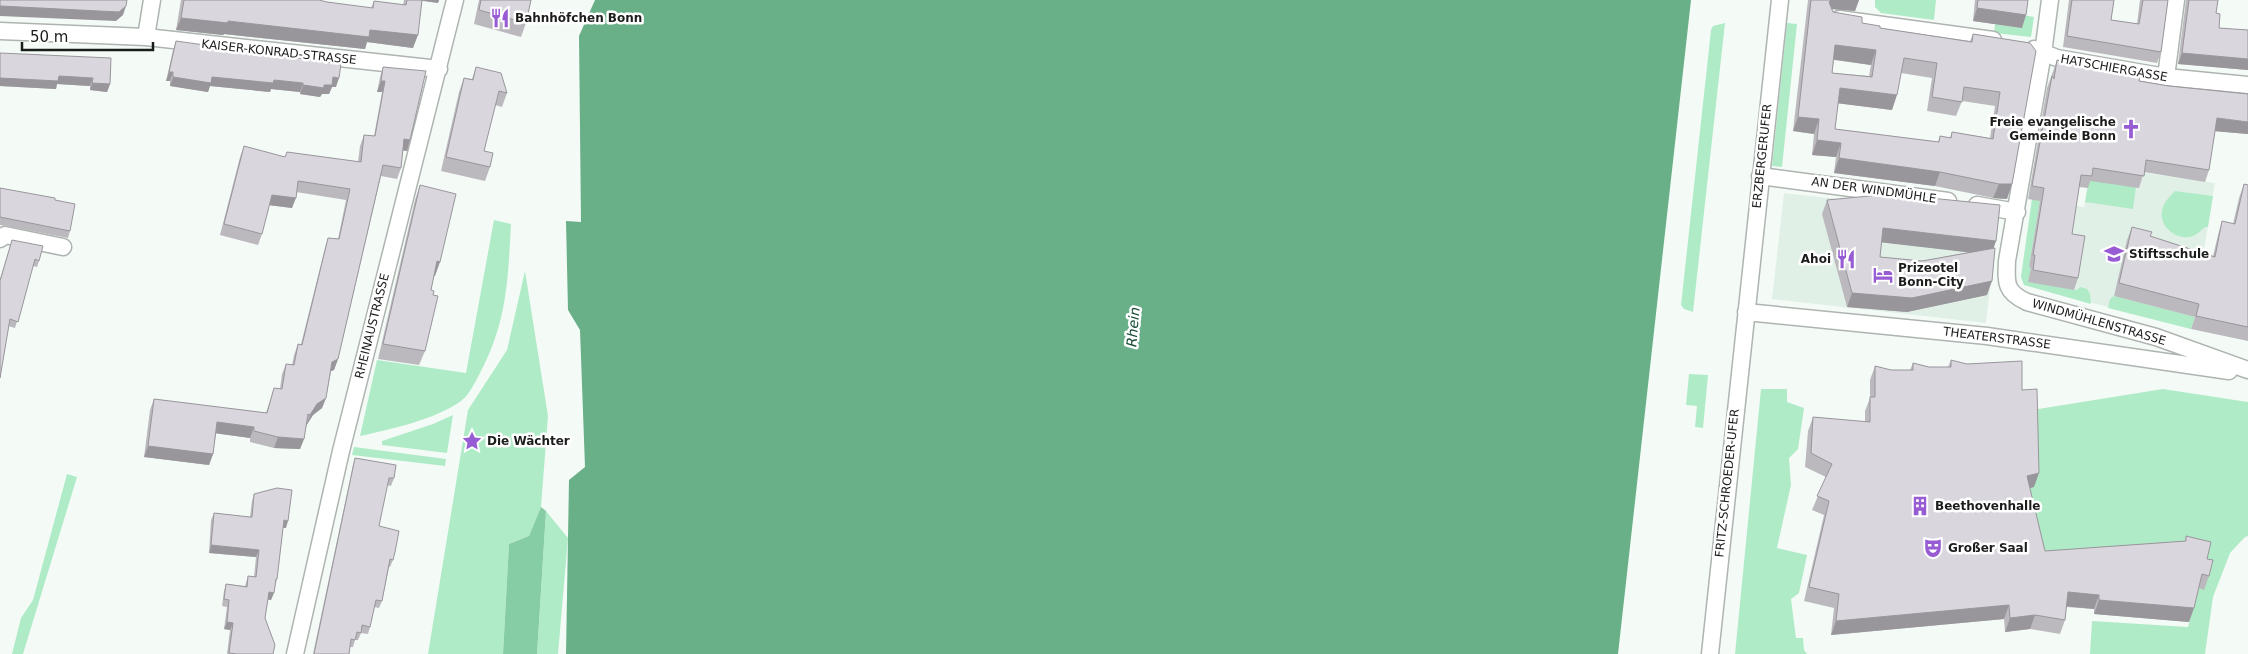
<svg xmlns="http://www.w3.org/2000/svg" width="2248" height="654" font-family="'DejaVu Sans',sans-serif">
  <style>
    .built { fill: #e1f0e7 }
    .green { fill: #b0ebc8 }
    .forest { fill: #86cca4 }
    .water { fill: #69af88 }
    .lines { fill: none; stroke-linecap: round; stroke-linejoin: round }
    .street-casing { stroke: #aeb4b0; stroke-width: 19 }
    .street { stroke: #fff; stroke-width: 16 }
    .wall { fill: #bbb9be; fill-rule: evenodd }
    .shaded-wall { fill: #98969b }
    .building { fill: #d9d7dd; stroke: #98969b; fill-rule: evenodd }
    .labels { text-anchor: middle; dominant-baseline: central; stroke-width: 5; stroke-linejoin: round; paint-order: stroke }
    .poi-label { font-size: 12px; font-weight: bold; fill: #1b1d1b; stroke: #fff; text-anchor: start }
    .street-label { font-size: 12px; fill: #1b1d1b; stroke: #fff }
    .water-label { font-size: 14px; font-style: italic; fill: #134a30; stroke: #fff }
  </style>
  <rect width="100%" height="100%" fill="#f4fbf7"/>
  <path class="built" d="M2091,165L2215,183L2191,329L2024,285L2021,277L2032,199L2084,207Z
    M1784,193L1998,217L1986,323L1772,299Z"/>
  <path class="green" d="M1875,0H1936L1934,20L1881,13L1875,7Z
    M2023,15L2034,17L2031,37L1994,33L1995,24L2022,28Z
    M1725,23L1693,312L1684,309L1681,305L1711,30L1713,26Z
    M1787,23L1797,24L1782,167L1772,166Z
    M2089,180L2136,187L2133,209L2085,202Z
    M2175,191L2213,196L2208,227H2205C2201,230 2198,234 2193,236C2176,242 2156,224 2163,207C2165,201 2170,196 2175,191Z
    M2032,199L2040,201L2029,267L2031,268L2029,282L2077,290L2080,287L2087,289L2090,294L2091,304L2024,285L2021,277Z
    M494,220L511,224C508,280 507,322 480,373C475,382 470,394 461,401C434,420 392,429 360,436L377,360L466,373Z
    M525,271L548,416L541,507L529,536L509,544L503,654H428L468,410L507,350Z
    M2114,296L2195,317L2191,329L2108,308L2110,299Z
    M1689,374L1708,375L1703,428L1695,427L1697,406L1686,405Z
    M1761,389H1787V402L1804,408L1798,449L1789,458L1791,485L1777,548L1807,555L1799,593L1791,599L1796,638H1803L1804,650L1807,654H1735Z
    M2163,389L2248,402V536L2245,537L2230,553L2213,597L2205,654H2090L2092,621L2188,627L2197,588L2208,575L2040,565L2023,490L2032,410Z
    M453,415L447,453L382,445V441L433,424Z
    M354,447L446,459L445,466L352,455Z
    M67,474L77,477L23,654H12L21,618L33,600Z
    M546,511L568,538L558,654H537Z"/>
  <path class="forest" d="M541,507L546,511L537,654H503L509,544L529,536Z"/>
  <path class="water" d="M595,0H1691L1618,654H566L569,480L585,467L580,330L568,310L566,221L581,222L579,36Z"/>
  <g class="lines">
    <defs>
      <path id="street" d="M2050,0L2043,53L2007,261C2006,283 2005,292 2027,302L2156,337L2248,370
        M1839,19L1993,40
        M0,31L146,37L439,69
        M146,37L152,0
        M2034,49L2057,58L2166,77L2248,85
        M2166,77L2176,0
        M1760,176L1948,201
        M1977,205L2017,212
        M0,239L5,235L63,247
        M1746,312L1987,336L2229,371
        M295,654L341,451L455,0
        M1710,654L1780,0"/>
    </defs>
    <use href="#street" class="street-casing"/>
    <use href="#street" class="street"/>
  </g>
  <path class="wall" d="M181,0H319L327,2L371,8L374,1L403,5L404,0H439L438,3L422,1L413,48L367,42L365,49L224,34L223,35L176,30Z
    M479,0H531L526,23L521,37L474,24Z
    M1808,0H1859L1855,11L1832,9L1833,12L1862,23L1880,28L1970,41L1973,34L2030,43L2007,199L1993,198L1935,186L1834,173L1836,157L1812,155L1814,134L1793,131ZM1834,60L1871,65L1869,76L1832,73ZM1901,73L1932,78L1927,111L1956,116L1962,101L1995,106L1990,138L1952,132L1950,138L1940,136L1938,142L1835,129L1838,103L1892,110Z
    M1975,0H2028L2022,28L1973,21Z
    M2069,0H2114L2111,20L2137,24L2140,0H2168L2161,52L2157,63L2063,47Z
    M2186,0H2218L2216,13L2219,28L2248,30V70L2178,64Z
    M176,41L336,87H332L329,94H322L320,97L300,94V92L271,89L270,92L210,86L208,92L170,86V81H166L173,50Z
    M0,53L110,84L107,92L90,90V86L57,84L56,89L0,86Z
    M2057,60L2139,81L2248,134L2215,131L2209,170L2205,182L2144,172L2139,188L2090,181L2088,188L2079,187L2072,234L2078,278L2074,290L2028,282L2031,268L2029,267L2040,201L2028,199L2047,88Z
    M383,67L410,140L407,151L403,150L401,168L397,179L381,176L338,359L334,370L331,371L326,398L322,408L313,415L306,426L304,439L300,449L274,448L250,442V438L216,433L213,454L209,465L144,457L150,410L154,399L266,413L274,388L280,389L282,374L286,364L292,365L294,355L298,344H301L325,248L328,238L338,239L346,200L296,192L292,208L269,205L262,234L258,245L220,235L240,157L244,146L285,157L287,152L358,162L360,146L364,135L374,136L382,92H377L380,77Z
    M476,67L507,93L502,107L495,105L484,151L490,167L485,181L441,171L459,92L464,78L472,79Z
    M2244,184L2248,185V341L2191,329L2195,317L2114,296L2127,240L2132,227L2150,236L2213,256L2218,235L2222,221L2233,224L2239,198Z
    M420,185L435,276H434L431,290L425,351L419,365L378,359L415,200Z
    M0,188L55,200L70,231L68,238L0,225Z
    M1827,200L1996,241L1993,248L1987,295L1907,312L1847,307L1822,214ZM1882,242L1970,252L1922,261L1880,257Z
    M12,240L39,261L37,267L33,266L15,328L8,326L0,378V279Z
    M1951,360L2022,390L2034,487L2030,488L2045,551L2185,541L2186,536L2207,559L2209,576L2204,590L2199,588L2189,622L2094,614V609L2066,607L2065,620L2060,634L2030,629L2005,632L2004,619L1831,635L1834,608L1804,601L1824,515L1812,510L1826,477L1805,467L1808,431L1813,417L1865,422V411L1870,398V380L1875,366L1891,370H1910L1913,363L1929,367H1948Z
    M355,458L394,478L391,486L387,485L379,526L393,560L390,567H389L382,601L379,608L374,607L370,627L368,634L361,633L358,640H355L353,647H350L349,654H313L353,465Z
    M254,494L286,528H283L277,579L271,600H268L265,618L273,654H227L230,630L224,629L227,607L222,606L224,591L226,584L245,586L248,576L254,577L256,557L209,553L211,520L214,513L250,517L252,501Z"/>
  <path class="shaded-wall" d="M419,0H439L438,3Z
    M1831,0H1859L1855,11L1830,9L1829,2Z
    M0,6H126L123,15L116,21L0,16Z
    M1977,8L2026,15L2022,28L1973,21Z
    M181,18L370,30L418,35L413,48L367,42L365,49L224,34L223,35L176,30Z
    M1835,45L1876,50L1871,65L1830,59Z
    M2182,53L2248,59V70L2178,64Z
    M169,72H173L170,81H166Z
    M59,76L93,78L90,86L57,84L56,89L0,86V78Z
    M173,77H212L274,80L303,83L300,92L271,89L270,92L210,86L208,92L170,86Z
    M333,77L339,78L336,87H332L329,94H322L320,97L300,94L303,85H324Z
    M381,81H385L382,92H377Z
    M92,83L110,84L107,92L90,90Z
    M1840,88L1897,95L1892,110L1835,103Z
    M1798,117L1819,119L1814,134L1793,131Z
    M2217,118L2248,122V134L2212,131Z
    M404,139L410,140L407,151L400,150Z
    M1817,140L1841,143L1836,157L1812,155Z
    M1839,158L1940,172L1935,186L1834,173Z
    M1999,184H2012L2007,199L1993,198Z
    M272,195L296,198L292,208L268,205Z
    M1883,228L1996,241L1991,255L1878,242Z
    M437,261L440,262L435,276H432Z
    M1992,281L1987,295L1907,312L1847,307L1852,293Z
    M338,359L334,370L328,372L332,362Z
    M326,398L322,408L313,415L306,426L310,415L317,404Z
    M217,422L254,427L250,438L213,433Z
    M278,437L304,439L300,449L274,448Z
    M148,446L213,454L209,465L144,457Z
    M2039,473L2034,487L2022,490L2027,476Z
    M284,520L288,521L286,528H281Z
    M211,545L259,550L256,557L209,553Z
    M269,592L274,593L271,600L267,599Z
    M2068,592L2099,595L2094,609L2063,606Z
    M2099,600L2194,608L2189,622L2094,614Z
    M2009,605L2004,619L1831,635L1836,621Z
    M2035,615L2030,629L2005,632L2010,618Z
    M227,622L233,623L230,630L224,629Z"/>
  <path class="building" d="M0,0H127L126,6L119,12L0,6Z
    M184,0H319L327,2L373,8L374,1L406,5L407,0H422L418,35L370,30L369,37L228,21V23L181,18Z
    M481,0H531L526,23L479,10Z
    M1811,0H1831L1829,2L1833,12L1862,17V23L1880,26V28L1972,42L1973,34L2030,43L2036,51L2012,184H1999L1940,172L1839,158L1841,143L1817,140L1819,119L1798,117ZM1835,45L1876,50L1872,77L1832,73ZM1904,58L1937,63L1932,97L1962,102L1964,87L2000,92L1993,139L1952,132L1951,138L1940,136L1939,142L1835,129L1840,88L1897,95Z
    M1978,0H2028L2026,15L1977,8Z
    M2072,0H2114L2111,20L2139,24L2143,0H2168L2161,52L2067,36Z
    M2189,0H2218L2216,13L2220,14L2219,28L2248,30V59L2182,53Z
    M176,41L341,64L339,78L333,77L332,85H324V88L303,85V83L274,80L273,83L212,77L211,83L173,77V72H169Z
    M0,53L111,58L110,84L92,83L93,78L59,76L58,81L0,78Z
    M2057,60L2140,74L2139,81L2169,86L2248,94V122L2217,118L2209,170L2146,160L2144,176L2093,168L2092,176L2081,175L2072,234L2085,236L2078,278L2033,270L2035,255H2033L2044,188L2032,186L2052,76L2054,79Z
    M383,67L426,71L410,140L404,139L401,168L383,165L338,359L332,362L326,398L317,404L310,415L308,414L304,439L278,437L254,431V427L217,422L213,454L148,446L154,399L267,413L274,388L282,389L286,364L294,365L298,344L302,345L328,238L339,239L350,189L298,181L296,198L272,195L262,234L224,224L244,146L285,157L287,152L361,162L364,135L375,136L385,81H381Z
    M476,67L501,73L507,93L499,91L484,151L493,153L490,167L446,157L464,78L473,80Z
    M2244,184L2248,185V327L2196,316L2199,304L2119,283L2132,227L2152,232L2150,236L2215,257L2222,221L2235,224Z
    M420,185L456,194L440,262L437,261L431,290L434,291L433,295L438,296L425,351L383,344Z
    M0,188L55,198V200L75,204L70,231L0,217Z
    M1890,194L2000,205L1996,241L1883,228L1880,257L1922,261L1995,248L1992,281L1912,298L1852,293L1827,200Z
    M12,240L43,246L39,261L35,259L18,322L10,319L0,378V281Z
    M1951,360L1967,364L2022,361V390L2037,389L2039,473L2027,476L2045,551L2186,541V536L2211,542L2207,559L2213,560L2209,576L2202,574L2194,608L2099,600V595L2068,592L2065,620L2035,615L2010,618L2009,605L1836,621L1839,594L1809,587L1829,501L1817,496L1832,464L1811,453L1813,417L1870,422V397H1875V366L1891,370H1913V363L1929,367H1951Z
    M355,458L396,465L394,478H389L379,526L399,531L395,552L393,560L390,559L382,601L376,600L370,627L362,625L361,633L357,632L355,640L351,639L349,654H314Z
    M277,488L292,490L288,521L284,520L277,579H276L274,593L269,592L265,618L275,645L273,654H237L229,653L233,623L227,622L229,600L224,599L226,584L247,587L248,576L256,577L259,550L211,545L214,513L250,517H252L254,494Z"/>
  <defs>
    <symbol id="restaurant-bare" viewBox="-9 -9 18 18"><path d="M-5-6h1v4h1v-4h1v4h1v-4h1v5L-1.5 .5V6h-2V.5L-5-1ZM5-6V6H3V1.5H1.5Q1.5-4 5-6Z" fill="#975cd3" stroke="#fff" stroke-width="2.5" paint-order="stroke"/></symbol>
    <symbol id="church-bare" viewBox="-9 -9 18 18"><path d="M-1.2-6h2.4v3.5h3.3v2.4h-3.3V6h-2.4V-.1h-3.3v-2.4h3.3Z" fill="#975cd3" stroke="#fff" stroke-width="2.5" paint-order="stroke"/></symbol>
    <symbol id="school-bare" viewBox="-9 -9 18 18"><path d="M0-5L7-2L0 1L-7-2ZM-4 1L0 2.5L4 1V4Q0 6-4 4Z" fill="#975cd3" stroke="#fff" stroke-width="2.5" paint-order="stroke"/></symbol>
    <symbol id="hotel-bare" viewBox="-9 -9 18 18"><path d="M-6-4.5h1.5V1H6V5H4.5V3h-9V5H-6ZM-4 0a1.8 1.8 0 1 1 3.6 0ZM.5 0V-2.5h3Q6-2.5 6 0Z" fill="#975cd3" stroke="#fff" stroke-width="2.5" paint-order="stroke"/></symbol>
    <symbol id="sight-bare" viewBox="-9 -9 18 18"><path d="M0-6L1.8-2.2L6-1.7L2.9 1.2L3.7 5.4L0 3.3L-3.7 5.4L-2.9 1.2L-6-1.7L-1.8-2.2Z" fill="#975cd3" stroke="#fff" stroke-width="2.5" paint-order="stroke"/></symbol>
    <symbol id="building-bare" viewBox="-9 -9 18 18"><path d="M-4-6H4V6H1V3H-1V6H-4ZM-2.5-4.3h1.7v1.8h-1.7ZM.8-4.3h1.7v1.8H.8ZM-2.5-1h1.7V.8h-1.7ZM.8-1h1.7V.8H.8Z" fill="#975cd3" stroke="#fff" stroke-width="2.5" paint-order="stroke"/></symbol>
    <symbol id="theatre-bare" viewBox="-9 -9 18 18"><path d="M-5-5.5Q0-4 5-5.5V0Q5 5 0 6Q-5 5-5 0ZM-3.3-2.5H-1v1.5H-3.3ZM1-2.5H3.3v1.5H1ZM-2.8 1Q0 5.5 2.8 1Z" fill="#975cd3" stroke="#fff" stroke-width="2.5" paint-order="stroke"/></symbol>
  </defs>
  <g fill-rule="evenodd">
    <use href="#restaurant-bare" x="486" y="4" width="28" height="28"/>
    <use href="#church-bare" x="2117" y="115" width="28" height="28"/>
    <use href="#school-bare" x="2100" y="240" width="28" height="28"/>
    <use href="#restaurant-bare" x="1832" y="245" width="28" height="28"/>
    <use href="#hotel-bare" x="1869" y="261" width="28" height="28"/>
    <use href="#sight-bare" x="458" y="427" width="28" height="28"/>
    <use href="#building-bare" x="1906" y="492" width="28" height="28"/>
    <use href="#theatre-bare" x="1919" y="534" width="28" height="28"/>
  </g>
  <g class="labels">
    <g class="poi-label">
      <text x="515" y="18">Bahnhöfchen Bonn</text>
      <text x="2116" y="122" text-anchor="end">Freie evangelische<tspan x="2116" dy="14">Gemeinde Bonn</tspan></text>
      <text x="2129" y="254">Stiftsschule</text>
      <text x="1831" y="259" text-anchor="end">Ahoi</text>
      <text x="1898" y="268">Prizeotel<tspan x="1898" dy="14">Bonn-City</tspan></text>
      <text x="487" y="441">Die Wächter</text>
      <text x="1935" y="506">Beethovenhalle</text>
      <text x="1948" y="548">Großer Saal</text>
    </g>
    <g class="street-label">
      <text transform="translate(279 52) rotate(6)">KAISER-KONRAD-STRASSE</text>
      <text transform="translate(2114 68) rotate(10)">HATSCHIERGASSE</text>
      <text transform="translate(1762 156) rotate(-84)">ERZBERGERUFER</text>
      <text transform="translate(1874 190) rotate(8)">AN DER WINDMÜHLE</text>
      <text transform="translate(2099 322) rotate(16)">WINDMÜHLENSTRASSE</text>
      <text transform="translate(372 326) rotate(-76)">RHEINAUSTRASSE</text>
      <text transform="translate(1997 338) rotate(7)">THEATERSTRASSE</text>
      <text transform="translate(1727 483) rotate(-84)">FRITZ-SCHROEDER-UFER</text>
    </g>
    <g class="water-label">
      <text transform="translate(1133 327) rotate(-85)">Rhein</text>
    </g>
  </g>
  <path d="M22 42v8h131v-8" fill="none" stroke="#1b1d1b" stroke-width="2.5"/>
  <text x="30" y="42" font-size="15" fill="#1b1d1b" stroke="#ffffff" stroke-width="4" paint-order="stroke">50 m</text>
</svg>
